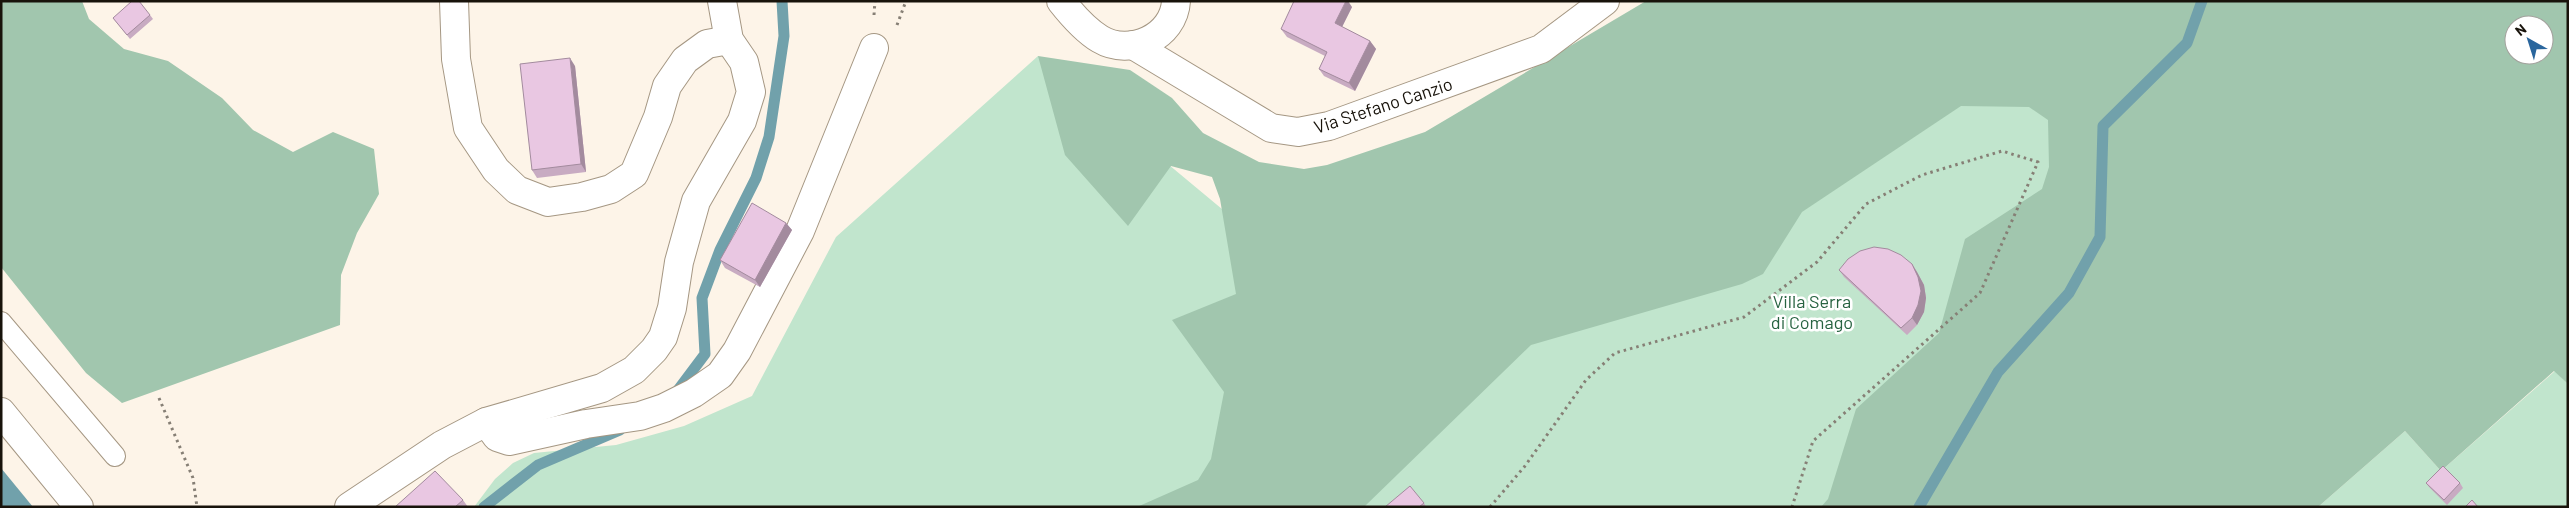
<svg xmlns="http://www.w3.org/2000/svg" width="2569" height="508" font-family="Barlow,sans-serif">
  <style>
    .green { fill: #c1e5cd }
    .forest { fill: #a1c6ae; fill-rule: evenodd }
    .water { fill: #71a1ab }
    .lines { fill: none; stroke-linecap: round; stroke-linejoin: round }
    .stream { stroke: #71a1ab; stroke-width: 11 }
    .lane-casing { stroke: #a59783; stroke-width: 22 }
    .street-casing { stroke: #a59783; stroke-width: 30 }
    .secondary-casing { stroke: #a59783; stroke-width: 30 }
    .path { stroke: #867f75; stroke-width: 3; stroke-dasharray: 2.5 4; stroke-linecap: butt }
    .lane { stroke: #fff; stroke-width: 20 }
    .street { stroke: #fff; stroke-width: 28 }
    .secondary { stroke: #fff; stroke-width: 28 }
    .wall { fill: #c8abc2 }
    .shaded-wall { fill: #a38b9e }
    .building { fill: #e9c7e2; stroke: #a38b9e }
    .labels { text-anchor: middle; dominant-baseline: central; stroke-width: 5; stroke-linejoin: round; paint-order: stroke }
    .street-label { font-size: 18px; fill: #18130b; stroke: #fff }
    .park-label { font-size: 18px; fill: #276341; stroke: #fff }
  </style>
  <rect width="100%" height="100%" fill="#fdf4e8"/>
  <path class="green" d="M1038,56L1240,224L2102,65L1925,507H474L495,479L513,463L534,453L616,445L684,426L752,396L836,237Z
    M2555,371L2568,384V507H2318L2405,431L2441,471Z"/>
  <path class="forest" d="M1,1H82L89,19L124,49L168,61L222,98L253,130L293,152L333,132L374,149L379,194L357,233L341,275L340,325L122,403L86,373L1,267Z
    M1646,1H2568V384L2554,371L2441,471L2405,431L2318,507H1821L1828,499L1856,409L1939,333L1965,239L2042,189L2049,167L2048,120L2029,107L1961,106L1802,212L1763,274L1742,284L1531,345L1364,507H1137L1198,480L1211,459L1224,392L1172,320L1236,294L1220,199L1212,177L1171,166L1128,226L1065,155L1038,56L1130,70L1172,98L1203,133L1259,162L1304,169L1327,165L1425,132ZM2514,25H2544V55H2514Z"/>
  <path class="water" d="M1,468L33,507H1Z"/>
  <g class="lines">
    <path class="stream" d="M675,394L705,354L702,298L720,250L756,178L769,137L784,36L782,1
      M484,507L538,465L620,430
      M1919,507L1998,372L2069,293L2100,237L2103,126L2187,43L2202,1"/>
    <defs>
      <path id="lane" d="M1,322L115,456"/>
      <path id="street" d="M454,1L456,59L468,128L496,170L517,190L548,202L582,197L611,189L634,174L658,117L667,86L685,60L707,44L729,40
        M1133,45L1271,128L1298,132L1329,126L1541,49L1605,1
        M1,412L79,507
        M486,422L497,437L509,441L586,424L640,416L664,408L694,393L720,375L737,351L800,231L874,48"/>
      <path id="secondary" d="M1061,1C1072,15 1085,30 1100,39C1130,57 1174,37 1176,1
        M349,507L442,445L486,422L602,388L634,370L654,350L663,337L672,308L679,262L696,201L742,121L751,92L744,62L729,40L722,1"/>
    </defs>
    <use href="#lane" class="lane-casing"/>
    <use href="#street" class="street-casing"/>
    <use href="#secondary" class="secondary-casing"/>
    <path class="path" d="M874,15L875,1
      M897,25L906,1
      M159,398L193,478L197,507
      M1490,507L1525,466L1586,380L1615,353L1744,317L1817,262L1866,204L1922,175L2002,151L2038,162L1980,293L1813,441L1792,507"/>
    <use href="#lane" class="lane"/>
    <use href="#street" class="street"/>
    <use href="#secondary" class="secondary"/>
  </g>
  <path class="wall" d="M1352,7L1342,27L1370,41L1376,49L1355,91L1324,76L1319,69L1325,56L1287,37L1281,29Z
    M150,15L153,19L130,39L113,18Z
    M575,66L586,172L537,178L532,170Z
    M786,223L792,230L760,287L725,268L720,260Z
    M1912,264L1917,272L1924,285L1926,298L1924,312L1917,325L1907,335L1844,277L1839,270Z
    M2426,483H2460L2463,488L2447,505L2429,487Z
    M463,500L468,507H395Z
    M1424,503L1426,507H1385Z"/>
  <path class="shaded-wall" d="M1346,1H1348L1352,7L1340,31L1335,23Z
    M1370,41L1376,49L1355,91L1349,83Z
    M570,58L575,66L586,172L581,164Z
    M786,223L792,230L760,287L755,280Z
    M1912,264L1917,272L1924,285L1926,298L1924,312L1917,325L1912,318Z"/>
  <path class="building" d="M132,1H139L150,15L127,35L113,18Z
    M1294,1H1346L1335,23L1370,41L1349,83L1319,69L1327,52L1281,29Z
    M570,58L581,164L532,170L520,64Z
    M752,203L786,223L755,280L720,260Z
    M1874,247L1888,249L1901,255L1912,264L1918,277L1921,291L1918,305L1912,318L1901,328L1839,270L1848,259L1860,251Z
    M2443,466L2460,483L2444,500L2426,483Z
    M435,471L463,500L455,507H395Z
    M1410,486L1424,503L1419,507H1385Z
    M2472,500L2478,507H2465Z"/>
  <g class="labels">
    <g class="street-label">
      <text transform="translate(1383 105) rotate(-18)">Via Stefano Canzio</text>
    </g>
    <g class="park-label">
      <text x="1812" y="301">Villa Serra<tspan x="1812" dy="21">di Comago</tspan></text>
    </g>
  </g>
  <rect width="2569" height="508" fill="none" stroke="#18130b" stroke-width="5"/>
  <g transform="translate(2529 40) rotate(321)"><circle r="24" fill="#ffffff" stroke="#a3a19d"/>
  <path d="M0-4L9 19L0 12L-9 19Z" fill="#2a669d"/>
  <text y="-8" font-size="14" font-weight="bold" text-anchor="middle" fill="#18130b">N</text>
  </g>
</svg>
